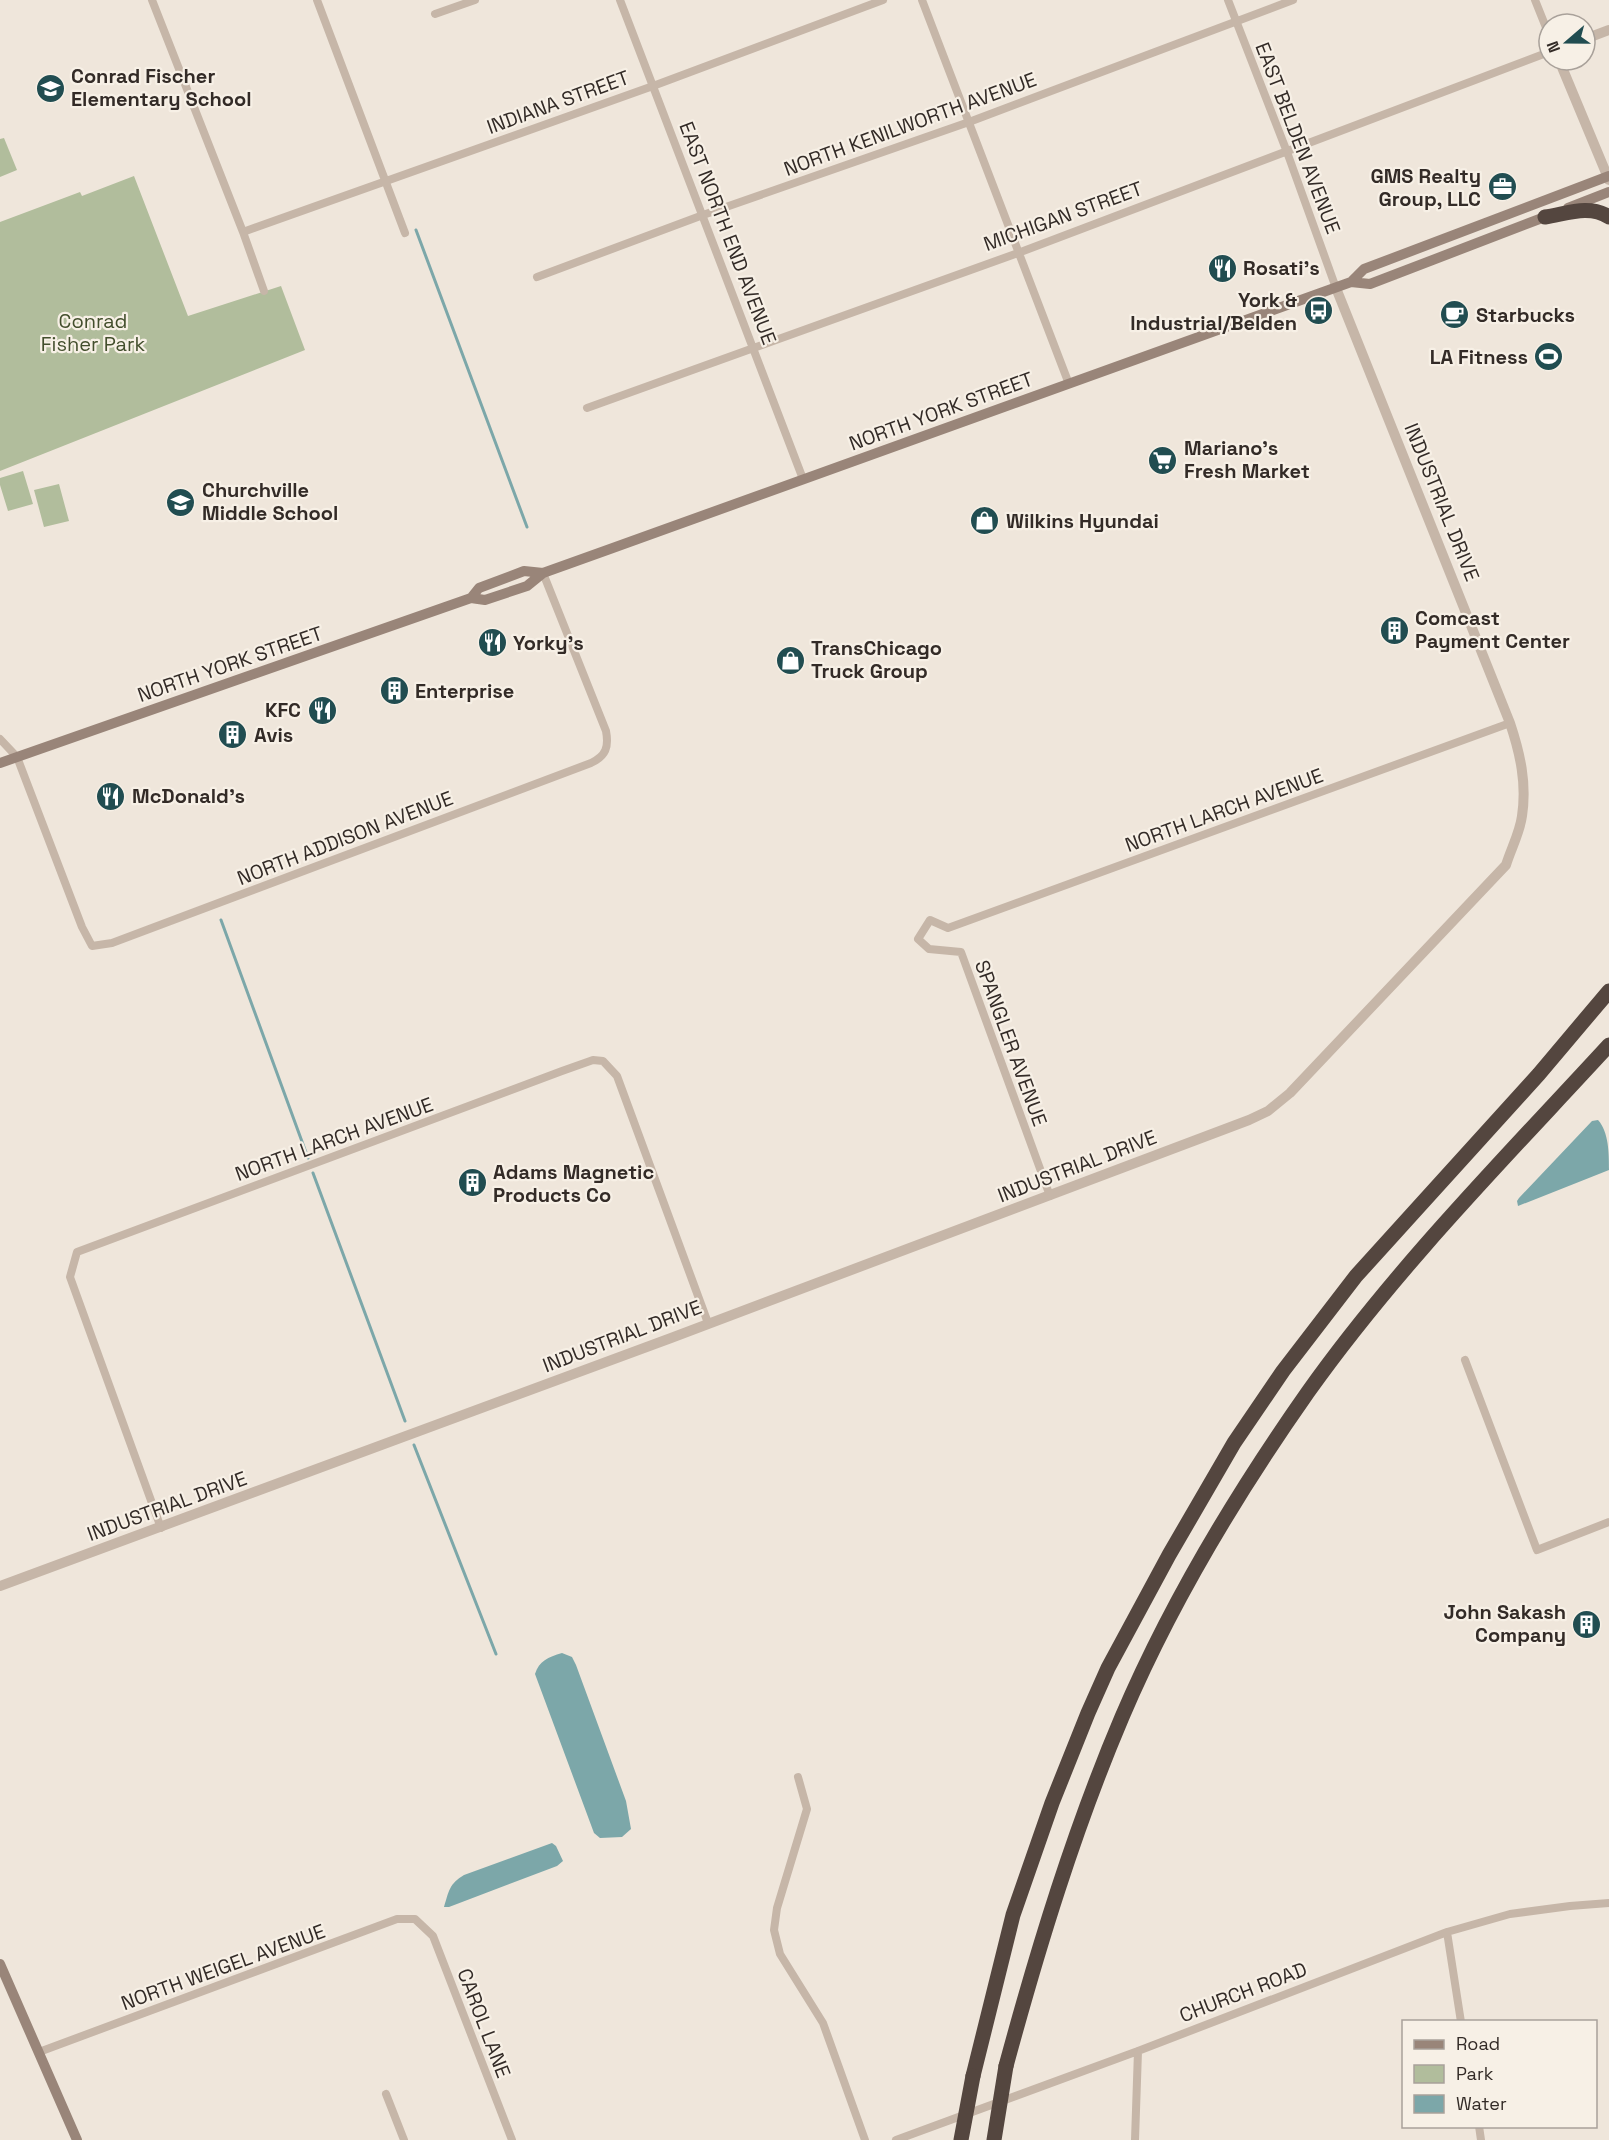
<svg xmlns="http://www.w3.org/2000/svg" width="1609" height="2140" font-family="'Space Grotesk',sans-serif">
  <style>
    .green { fill: #b1bd9c }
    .water { fill: #7ca7a9 }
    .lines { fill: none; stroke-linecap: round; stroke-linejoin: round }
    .stream { stroke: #7ca7a9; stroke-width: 3 }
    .minor { stroke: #c6b6a8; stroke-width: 8 }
    .tertiary { stroke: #c6b6a8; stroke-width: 10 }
    .secondary { stroke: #998579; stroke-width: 10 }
    .motorway { stroke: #54463f; stroke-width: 15 }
    .motorway-bridge { stroke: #54463f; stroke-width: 15 }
    .labels { text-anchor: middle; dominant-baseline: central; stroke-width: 4.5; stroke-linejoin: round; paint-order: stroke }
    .poi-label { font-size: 20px; font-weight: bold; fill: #332b27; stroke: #f7f0e6; text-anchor: start }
    .street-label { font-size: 20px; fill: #332b27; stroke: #f7f0e6 }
    .park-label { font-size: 20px; fill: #434f2d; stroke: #f7f0e6 }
  </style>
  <rect width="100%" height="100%" fill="#efe6db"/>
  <path class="green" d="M4,138L17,170L0,177V139Z
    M134,176L188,316L281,286L305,350L0,471V222L80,192L82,196Z
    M23,471L33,504L8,511L0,485V478Z
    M59,484L69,521L44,527L34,490Z"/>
  <path class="water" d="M1598,1120C1609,1132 1609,1154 1609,1170L1518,1206L1517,1201L1519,1198L1592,1121Z
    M562,1653L572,1657L576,1665L626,1801L631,1829L622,1837L600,1838L594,1833L535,1674C539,1661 548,1657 562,1653Z
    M552,1843L556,1846L563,1861L557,1866L449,1907H444C449,1891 449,1884 464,1875Z"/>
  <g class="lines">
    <path class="stream" d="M416,230L527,527
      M221,920L308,1158
      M313,1173L405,1421
      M414,1445L496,1654"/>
    <path class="minor" d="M152,0L243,232L264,291
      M317,0L405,233
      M620,0L803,479
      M922,0L1069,384
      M1228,0L1287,152L1336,288
      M1535,0L1549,35
      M435,14L475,0
      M243,232L653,86L883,0
      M537,277L703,215L969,122L1293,0
      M587,408L1018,253L1549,52
      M0,739L17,757L82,927L92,946L112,943L591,763C606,756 609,747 606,731L543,573
      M1050,1196L961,952L929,949L918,939L930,920L948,928L1510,723
      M1465,1360L1537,1550L1609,1522
      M161,1528L70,1277L77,1252L562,1071L593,1060L603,1061L617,1076L708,1323
      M798,1777L807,1809L777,1908L774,1930L780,1954L823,2023L865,2140
      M1447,1932L1461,2022
      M39,2052L397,1919H415L433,1936L512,2140
      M386,2094L404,2140
      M1479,2126L1481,2140
      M896,2140L1138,2051L1447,1932L1510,1914L1570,1906L1609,1903
      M1135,2140L1138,2051"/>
    <path class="tertiary" d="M1585,39L1609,30
      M1559,60L1609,180
      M0,1586L671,1338L1249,1120L1268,1111L1290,1093L1506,865C1511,849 1520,832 1522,816C1527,783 1520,753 1510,723L1336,288"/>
    <path class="secondary" d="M1568,208L1609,192
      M1351,282L1364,269L1609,176
      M471,598L479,588L524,571L543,573
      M0,763L471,598L485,600L527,586L543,573L610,549L1351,282L1370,284L1550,215
      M0,1964L77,2140"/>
    <path class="motorway" d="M1545,217C1566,214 1589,204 1609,217
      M1006,2066C1038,1948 1074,1830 1122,1717C1171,1602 1237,1493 1308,1392C1397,1267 1506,1157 1609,1045
      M973,2076L1013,1915L1052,1803L1088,1713L1108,1668L1169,1555L1234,1443L1283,1371L1356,1276L1539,1074L1609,991"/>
    <path class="motorway-bridge" d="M961,2140L973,2076
      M994,2140L1006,2066"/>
  </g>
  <defs>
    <symbol id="school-disc" viewBox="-11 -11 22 22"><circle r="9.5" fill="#214d51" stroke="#f7f0e6"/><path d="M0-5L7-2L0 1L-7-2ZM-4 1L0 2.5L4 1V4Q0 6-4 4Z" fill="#fff"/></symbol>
    <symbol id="office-disc" viewBox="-11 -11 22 22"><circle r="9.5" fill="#214d51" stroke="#f7f0e6"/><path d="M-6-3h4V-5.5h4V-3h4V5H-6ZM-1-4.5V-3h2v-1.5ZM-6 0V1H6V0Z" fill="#fff"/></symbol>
    <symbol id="restaurant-disc" viewBox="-11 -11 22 22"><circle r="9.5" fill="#214d51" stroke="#f7f0e6"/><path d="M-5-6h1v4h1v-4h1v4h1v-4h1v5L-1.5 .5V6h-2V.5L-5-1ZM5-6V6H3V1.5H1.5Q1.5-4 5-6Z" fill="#fff"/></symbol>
    <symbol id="bus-disc" viewBox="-11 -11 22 22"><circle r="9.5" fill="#214d51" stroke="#f7f0e6"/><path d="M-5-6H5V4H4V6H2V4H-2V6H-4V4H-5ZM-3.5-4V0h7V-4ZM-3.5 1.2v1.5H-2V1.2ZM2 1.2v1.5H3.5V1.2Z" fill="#fff"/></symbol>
    <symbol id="cafe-disc" viewBox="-11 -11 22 22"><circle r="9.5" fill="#214d51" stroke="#f7f0e6"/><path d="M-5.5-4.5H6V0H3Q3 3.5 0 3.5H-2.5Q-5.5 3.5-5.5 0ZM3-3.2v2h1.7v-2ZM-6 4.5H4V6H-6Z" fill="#fff"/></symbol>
    <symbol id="stadium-disc" viewBox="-11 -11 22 22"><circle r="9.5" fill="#214d51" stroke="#f7f0e6"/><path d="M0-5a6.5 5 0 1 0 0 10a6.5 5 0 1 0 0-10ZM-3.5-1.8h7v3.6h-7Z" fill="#fff"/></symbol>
    <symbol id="supermarket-disc" viewBox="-11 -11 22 22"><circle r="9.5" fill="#214d51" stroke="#f7f0e6"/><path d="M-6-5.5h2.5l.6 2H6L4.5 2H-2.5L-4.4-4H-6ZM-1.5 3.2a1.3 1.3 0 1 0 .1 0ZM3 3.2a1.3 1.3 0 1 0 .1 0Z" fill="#fff"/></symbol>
    <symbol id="shop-disc" viewBox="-11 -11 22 22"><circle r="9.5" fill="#214d51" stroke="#f7f0e6"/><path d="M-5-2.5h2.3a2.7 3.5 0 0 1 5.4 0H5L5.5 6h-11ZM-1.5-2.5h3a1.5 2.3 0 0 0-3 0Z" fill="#fff"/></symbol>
    <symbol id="building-disc" viewBox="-11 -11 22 22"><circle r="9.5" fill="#214d51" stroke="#f7f0e6"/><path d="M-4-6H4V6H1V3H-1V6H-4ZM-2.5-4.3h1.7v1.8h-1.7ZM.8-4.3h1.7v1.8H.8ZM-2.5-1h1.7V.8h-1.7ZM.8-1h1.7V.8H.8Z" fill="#fff"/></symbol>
  </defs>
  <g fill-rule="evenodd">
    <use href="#school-disc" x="34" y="72" width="33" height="33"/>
    <use href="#office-disc" x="1486" y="170" width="33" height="33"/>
    <use href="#restaurant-disc" x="1206" y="252" width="33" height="33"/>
    <use href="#bus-disc" x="1302" y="294" width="33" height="33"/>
    <use href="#cafe-disc" x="1438" y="298" width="33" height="33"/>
    <use href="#stadium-disc" x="1532" y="340" width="33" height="33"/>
    <use href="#supermarket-disc" x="1146" y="444" width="33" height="33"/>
    <use href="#school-disc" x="164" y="486" width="33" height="33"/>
    <use href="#shop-disc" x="968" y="504" width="33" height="33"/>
    <use href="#building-disc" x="1378" y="614" width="33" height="33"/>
    <use href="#restaurant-disc" x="476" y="626" width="33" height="33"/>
    <use href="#shop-disc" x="774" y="644" width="33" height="33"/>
    <use href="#building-disc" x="378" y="674" width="33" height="33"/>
    <use href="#restaurant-disc" x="306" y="694" width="33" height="33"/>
    <use href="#building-disc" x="216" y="718" width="33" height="33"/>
    <use href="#restaurant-disc" x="94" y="780" width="33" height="33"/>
    <use href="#building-disc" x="456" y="1166" width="33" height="33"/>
    <use href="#building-disc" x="1570" y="1608" width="33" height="33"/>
  </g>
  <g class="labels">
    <g class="poi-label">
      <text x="71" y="76">Conrad Fischer<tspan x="71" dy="23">Elementary School</tspan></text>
      <text x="1481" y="176" text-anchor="end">GMS Realty<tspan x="1481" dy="23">Group, LLC</tspan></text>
      <text x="1243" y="268">Rosati's</text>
      <text x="1297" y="300" text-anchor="end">York &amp;<tspan x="1297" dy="23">Industrial/Belden</tspan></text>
      <text x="1476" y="315">Starbucks</text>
      <text x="1528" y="357" text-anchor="end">LA Fitness</text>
      <text x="1184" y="448">Mariano's<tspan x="1184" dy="23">Fresh Market</tspan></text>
      <text x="202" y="490">Churchville<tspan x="202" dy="23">Middle School</tspan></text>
      <text x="1006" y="521">Wilkins Hyundai</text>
      <text x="1415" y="618">Comcast<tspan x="1415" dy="23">Payment Center</tspan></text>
      <text x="513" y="643">Yorky's</text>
      <text x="811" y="648">TransChicago<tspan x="811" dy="23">Truck Group</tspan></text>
      <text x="415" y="691">Enterprise</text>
      <text x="301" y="710" text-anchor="end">KFC</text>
      <text x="254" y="735">Avis</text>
      <text x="132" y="796">McDonald's</text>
      <text x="493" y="1172">Adams Magnetic<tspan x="493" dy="23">Products Co</tspan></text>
      <text x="1566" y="1612" text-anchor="end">John Sakash<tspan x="1566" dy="23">Company</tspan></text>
    </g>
    <g class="street-label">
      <text transform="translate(558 102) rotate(-20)">INDIANA STREET</text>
      <text transform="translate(910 124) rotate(-20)">NORTH KENILWORTH AVENUE</text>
      <text transform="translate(1298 138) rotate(69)">EAST BELDEN AVENUE</text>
      <text transform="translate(1063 216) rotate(-20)">MICHIGAN STREET</text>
      <text transform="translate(728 233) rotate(69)">EAST NORTH END AVENUE</text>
      <text transform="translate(941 411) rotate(-20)">NORTH YORK STREET</text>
      <text transform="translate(1442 502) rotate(68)">INDUSTRIAL DRIVE</text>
      <text transform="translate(230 664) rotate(-19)">NORTH YORK STREET</text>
      <text transform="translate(1224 810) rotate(-20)">NORTH LARCH AVENUE</text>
      <text transform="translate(345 838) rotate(-21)">NORTH ADDISON AVENUE</text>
      <text transform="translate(1011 1043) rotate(70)">SPANGLER AVENUE</text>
      <text transform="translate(334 1139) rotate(-20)">NORTH LARCH AVENUE</text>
      <text transform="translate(1077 1166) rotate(-21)">INDUSTRIAL DRIVE</text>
      <text transform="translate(622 1336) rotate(-21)">INDUSTRIAL DRIVE</text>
      <text transform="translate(167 1506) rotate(-20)">INDUSTRIAL DRIVE</text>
      <text transform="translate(223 1967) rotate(-20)">NORTH WEIGEL AVENUE</text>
      <text transform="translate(1243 1992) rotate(-21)">CHURCH ROAD</text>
      <text transform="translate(484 2023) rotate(69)">CAROL LANE</text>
    </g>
    <g class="park-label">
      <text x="93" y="321">Conrad<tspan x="93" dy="23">Fisher Park</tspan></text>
    </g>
  </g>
  <rect x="1402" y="2020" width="195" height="108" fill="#f7f0e6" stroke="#a9a19a" stroke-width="1.5"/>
  <rect x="1414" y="2040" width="30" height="9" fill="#998579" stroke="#a9a19a" stroke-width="1.5"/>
  <text x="1456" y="2050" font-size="18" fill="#332b27">Road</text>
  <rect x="1414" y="2065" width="30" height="18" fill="#b1bd9c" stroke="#a9a19a" stroke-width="1.5"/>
  <text x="1456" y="2080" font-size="18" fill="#332b27">Park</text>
  <rect x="1414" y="2095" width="30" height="18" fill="#7ca7a9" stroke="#a9a19a" stroke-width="1.5"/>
  <text x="1456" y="2110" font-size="18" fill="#332b27">Water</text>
  <g transform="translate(1567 42) rotate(250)"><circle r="28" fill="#f7f0e6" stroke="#a9a19a" stroke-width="1.5"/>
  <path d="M0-4.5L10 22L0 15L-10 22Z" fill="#214d51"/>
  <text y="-9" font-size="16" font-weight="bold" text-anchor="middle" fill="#332b27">N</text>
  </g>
</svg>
